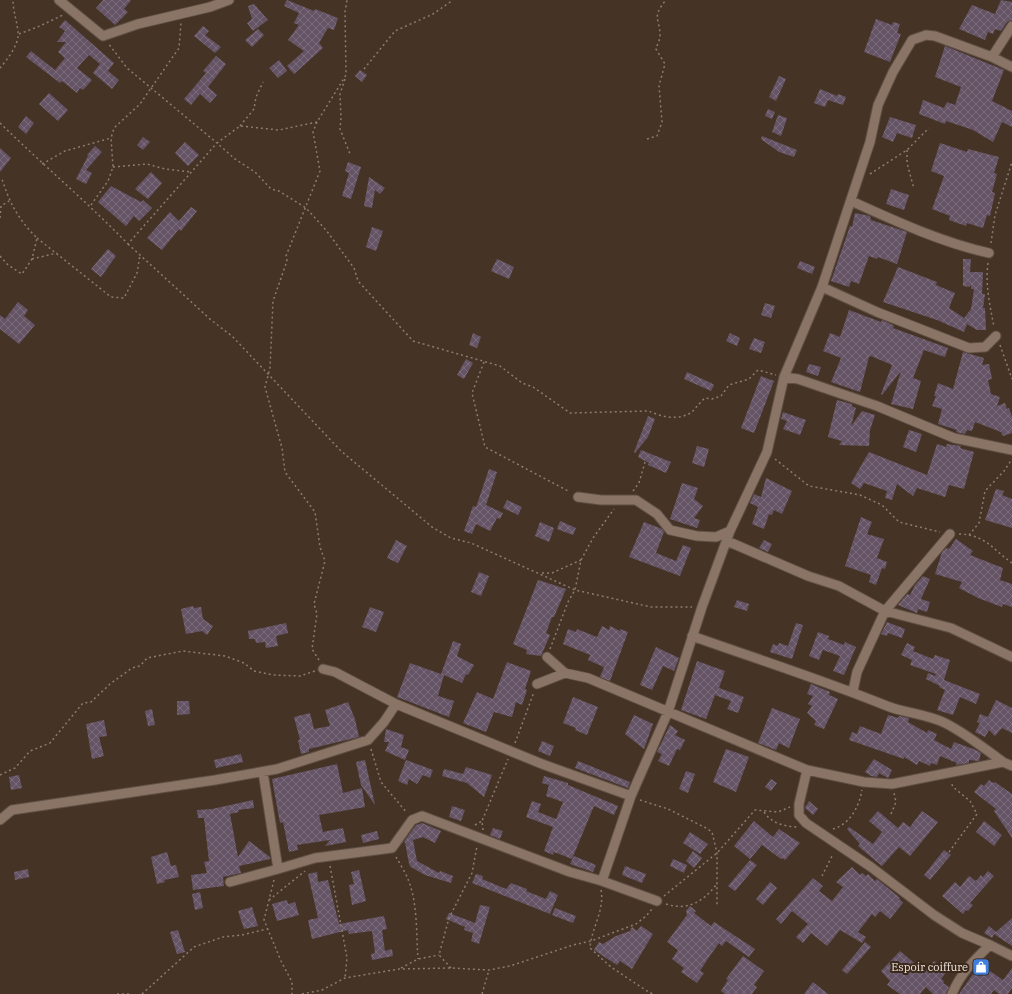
<svg xmlns="http://www.w3.org/2000/svg" width="1012" height="994" font-family="'IBM Plex Serif',serif">
  <style>
    .building { fill: url(#building-cross-hatch) }
    .lines { fill: none; stroke-linecap: round; stroke-linejoin: round }
    .minor-casing { stroke: #5f4f44; stroke-width: 11 }
    .path { stroke: #8c7c71; stroke-width: 1.5; stroke-dasharray: 2 3; stroke-linecap: butt }
    .minor { stroke: #897465; stroke-width: 9 }
    .labels { text-anchor: middle; dominant-baseline: central; stroke-width: 4; stroke-linejoin: round; paint-order: stroke }
    .poi-label { font-size: 11px; fill: #f2e5dd; stroke: #3b291c; text-anchor: end }
  </style>
  <defs>
    <pattern id="building-cross-hatch" width="8" height="8" patternUnits="userSpaceOnUse"><rect width="8" height="8" fill="#655466"/><path d="M0 0l8 8M0 8l8-8" fill="none" stroke="#7c6c7b"/></pattern>
  </defs>
  <rect width="100%" height="100%" fill="#453326"/>
  <path class="building" d="M103,0H131L124,9L128,12L115,25L96,8Z
    M287,0L314,11L315,9L338,18L334,30L328,28L319,43L323,48L294,74L287,66L304,51L288,40L299,25L294,23L299,13L284,6Z
    M1001,0L1012,2V20L1007,22L1001,31L995,29L993,34L988,32L985,40L959,29L972,5L995,14Z
    M254,4L268,20L253,31L247,23L252,19L248,6Z
    M876,19L892,25L893,22L900,24L897,33L901,34L890,62L864,52Z
    M65,20L114,63L108,71L119,80L112,89L93,73L100,64L89,55L77,68L92,80L83,90L80,88L77,93L62,81L60,83L26,57L31,51L55,70L65,58L58,52L66,42H57L65,31L59,27Z
    M203,26L209,31L205,35L221,47L215,53L194,36Z
    M258,29L264,35L252,47L245,40Z
    M945,46L1004,70L992,101L1012,111V127L1002,122L993,142L973,130L946,121L945,124L919,114L923,100L944,108L947,102L955,105L961,87L935,77Z
    M216,56L226,64L208,87L217,95L210,103L200,94L191,105L184,99L206,73L203,71Z
    M279,60L287,71L278,78L269,68Z
    M360,70L367,75L362,82L355,76Z
    M779,76L786,79L776,101L769,97Z
    M820,89L837,96L838,94L846,97L843,105L828,100L825,107L814,103Z
    M49,93L68,110L58,121L39,104Z
    M768,109L775,112L772,119L765,116Z
    M778,115L787,118L781,136L772,132Z
    M26,116L34,123L26,134L18,127Z
    M890,117L916,125L912,138L897,133L893,142L882,137Z
    M762,136L797,150L794,157L779,152L761,139Z
    M143,137L150,142L143,150L137,145Z
    M185,142L199,155L188,166L175,153Z
    M940,143L967,152L968,149L999,157L994,173L997,174L992,192L995,193L990,216L987,215L983,228L967,223L966,226L949,220L950,216L932,209L944,176L931,171Z
    M95,146L102,152L86,170L92,173L86,184L76,179L88,156L87,155Z
    M0,148L11,158L0,172Z
    M348,162L361,167L351,199L342,196L349,173L345,171Z
    M151,172L162,183L148,199L135,189Z
    M369,177L385,188L380,194L375,190L372,208L364,206Z
    M111,186L141,202L143,200L152,208L139,221L134,216L126,226L98,202Z
    M891,189L909,195L904,210L886,204Z
    M191,207L197,211L181,231L179,229L162,250L147,238L170,212L179,221Z
    M855,213L870,216L871,220L907,232L897,264L878,257L877,259L869,256L859,284L851,281L849,287L831,281L850,226L852,227Z
    M372,227L383,231L376,251L366,247Z
    M108,249L116,256L101,277L91,269Z
    M497,259L514,267L509,279L491,271Z
    M963,259H971L970,272H983L982,294H985L983,308H985L986,330H977L967,324L964,332L937,320L883,302L898,267L937,282L936,285L955,293L949,308L964,318L971,309L974,289H971V285L969,287L963,286Z
    M800,261L815,267L812,274L797,268Z
    M18,302L28,310L24,316L35,325L19,344L0,329V315L5,319Z
    M765,303L775,306L771,318L761,315Z
    M849,310L881,322L882,320L891,324L894,326L893,328L948,348L945,357L924,350L913,378L921,381L913,409L891,404L901,371L882,395L881,394L892,365L871,356L869,357L860,392L831,382L841,358L823,351L830,333L840,337Z
    M473,333L481,337L477,348L469,345Z
    M730,333L740,338L737,346L726,341Z
    M754,338L765,342L761,353L749,349Z
    M963,352L984,358L982,365L989,364L992,379L988,380L991,394L1000,397L997,406L1005,403L1007,409L1009,408L1012,417V433L1003,436L1001,432L975,422L972,431L967,430L965,434L956,432L957,430L938,424L942,409L932,406L936,396H934L938,383L953,389Z
    M466,359L473,363L464,379L457,375Z
    M809,364L821,367L818,376L806,372Z
    M687,372L711,383L714,385L711,391L684,379Z
    M761,376L774,381L754,433L741,428Z
    M837,400L852,404V406L856,408L851,426L862,411L875,415L870,430L869,446L839,445L842,441L828,437Z
    M783,412L806,420L800,435L783,429L787,421L781,419Z
    M648,416L655,419L648,437L635,453L634,452Z
    M909,430L922,434L916,452L903,447Z
    M937,444L946,447L947,444L961,446L960,448L974,452L964,489L949,485L945,497L917,488L913,496L897,484L892,500L885,498L887,491L864,483L860,489L851,483L869,452L927,475Z
    M697,446L709,449L704,467L692,463Z
    M641,450L671,462L666,473L648,465L649,463L638,457Z
    M489,469L497,472L486,505L503,513L500,519L497,518L490,531L476,524L472,534L464,531L473,506L476,507Z
    M766,478L792,491L782,514L774,510L772,515L769,514L764,529L752,524L758,507L750,503L754,494L761,497Z
    M682,483L698,488L694,499L703,506L694,518L700,520L697,528L670,519Z
    M996,489L1004,491L1002,495L1012,499V528L985,520Z
    M507,500L522,507L518,515L503,508Z
    M861,517L872,522L867,534L884,539L877,558L887,562L885,569L882,568L876,585L869,582L871,575L845,566Z
    M560,521L576,528L573,535L557,529Z
    M540,522L554,528L549,542L535,536Z
    M644,522L662,529L664,532L656,553L676,561L683,545L691,548L680,576L629,557Z
    M956,539L973,551L970,555L1003,568L1000,580L1012,584V607L1003,604L1002,607L978,598L959,588L962,582L935,574L942,552L946,548L949,549Z
    M396,540L407,546L398,563L387,558Z
    M764,540L772,544L768,552L759,548Z
    M479,572L489,576L481,596L471,592Z
    M923,576L930,579L921,599L930,602L927,612L918,609L917,613L898,605L907,594L910,595L915,585Z
    M538,580L566,589L554,617H552L546,633L550,635L541,656L526,654L527,650L513,644Z
    M737,600L749,604L747,611L734,607Z
    M193,606L194,608L201,607L203,619L213,626L207,635L202,631L186,634L181,609Z
    M370,607L384,612L376,632L362,627Z
    M887,622L905,629L902,638L888,633L887,636L881,634Z
    M286,623L288,633L276,636L278,646L266,648L265,642L256,643L255,639H249L248,631Z
    M796,623L803,625L792,659L770,652L773,644L778,646L779,643L788,646Z
    M602,626L609,630L610,626L620,631V629L628,632L610,681L600,677L604,667L588,660L590,655L563,644L568,629L576,632L577,629L597,637Z
    M818,632L829,636L828,639L844,645L845,642L856,647L844,675L833,671L840,656L823,650L819,660L809,656Z
    M453,641L461,644L457,656L474,665L468,675L466,674L462,683L444,675L438,696L454,701L449,717L397,697L410,663L441,674Z
    M907,643L915,647L913,651L933,659L935,655L950,660L944,680L980,694L976,704L960,697L953,715L937,710L945,690L939,687L940,686L926,679L928,673L935,676L936,674L910,665L912,660L901,655Z
    M656,647L679,658L674,671L663,666L652,690L640,685Z
    M697,661L725,671L719,688L744,697L738,713L727,709L731,701L715,695L706,719L681,710Z
    M507,662L531,671L525,689L527,690L522,705L516,702L512,717L494,712L486,732L463,723L477,692L493,699Z
    M811,684L830,692L829,695L838,699L824,729L814,725L816,721L807,713L812,706L808,704L813,696L807,694Z
    M573,697L598,707L587,735L575,730L576,728L563,723Z
    M996,700L1012,708V733L1002,728L995,736L989,730L985,737L975,732L980,723L977,722L980,714L988,717Z
    M177,701H189L190,714L177,715Z
    M348,702L355,719L359,737L309,749V752L301,754L298,740H300L294,717L310,713L314,729L330,726L325,710Z
    M772,708L800,719L789,748L779,743L776,750L758,743Z
    M152,709L155,725L148,726L145,711Z
    M634,715L653,724L644,749L625,734Z
    M888,715L898,718L899,716L909,718L908,722L927,733L928,730L937,734L934,740L951,749L954,742L976,750L981,753L979,761L969,760V763L956,765L957,763L940,756L937,765L931,763L930,766L919,761L917,765L904,757V759L849,740L852,732L857,734L860,726L881,734Z
    M104,720L107,736L99,737L104,756L92,759L86,724Z
    M670,725L678,731L675,735L685,740L680,750L677,749L669,766L658,761L662,754L657,752Z
    M386,729L404,735L401,747L409,750L405,760L385,751L389,742H384Z
    M542,741L554,746L550,756L538,751Z
    M726,749L749,757L736,792L713,782Z
    M241,754L243,762L216,768L214,760Z
    M874,759L892,770L888,778L879,773L877,777L871,776L865,772Z
    M365,760L375,805L361,785L356,762Z
    M406,760L433,770L430,778L423,775L417,784L409,779L407,785L398,781Z
    M578,761L630,782L628,788L575,768Z
    M337,764L343,793L362,788L365,807L319,815L323,832L343,828L346,842L325,846L330,840L297,845L298,850L289,852L283,822L280,823L272,779Z
    M466,767L492,775L484,797L467,783L442,776L444,769L463,774Z
    M686,771L695,774L688,793L679,789Z
    M19,775L22,788L11,790L9,777Z
    M544,776L568,783V785L618,806L614,815L594,806L572,859L554,852L553,855L544,851L553,827L526,817L532,801L541,804L538,812L556,819L563,802L546,796L549,785L542,783Z
    M771,779L777,783L771,791L765,787Z
    M989,780L993,783L995,782L1012,794V838L994,811L996,809L974,792L981,784L984,786Z
    M253,800L254,808L238,810L239,812L230,814L238,857L249,841L270,857V859L239,866L241,873L223,877L224,886L193,890L191,875L207,873L204,862L209,861L204,818H198L197,810L212,809Z
    M809,801L818,809L813,815L805,808Z
    M452,806L465,810L461,821L449,817Z
    M878,811L898,828L903,822L910,827L922,811L938,822L910,856L899,847L882,866L858,846L860,844L847,829L849,827L873,844L882,832L869,821Z
    M754,821L773,837L779,829L800,843L785,860L782,858L781,859L762,845L750,859L734,846Z
    M984,821L1002,835L994,846L976,832Z
    M422,823L441,831L435,843L423,837L413,840L417,861L439,873L440,871L453,876L451,883L425,875L411,867L409,864L405,842L403,843L416,825Z
    M493,828L503,831L500,839L490,835Z
    M377,831L379,839L363,843L361,835Z
    M690,832L708,844L700,854L683,843Z
    M944,850L951,855L930,880L924,875Z
    M693,851L702,858L694,868L686,861Z
    M167,852L171,866L176,865L179,877L164,880L165,882L157,884L151,857Z
    M574,856L596,865L593,872L570,864Z
    M673,859L687,865L684,873L670,866Z
    M750,860L757,865L735,891L728,886Z
    M625,866L646,874L642,883L622,875Z
    M852,867L860,875L862,873L866,876L868,874L875,881L877,879L900,898L899,899L903,903L890,919L880,911L875,917L872,914L858,932L866,937L862,943L840,930L827,946L811,933L803,943L796,937L808,924L792,911L781,924L776,919L813,878L823,886L819,891L832,901L843,887L836,882Z
    M28,869L29,877L15,880L14,872Z
    M359,870L366,901L352,905L349,885L354,884L351,872Z
    M988,871L994,876L970,903L973,905L968,911L966,910L963,914L942,896L955,882L960,887L969,876L976,881L981,875L983,877Z
    M317,872L318,882L328,880L339,924L384,916L387,929L382,930L385,951L392,949L393,956L372,960L371,954L375,953L372,931L349,934L348,930L312,939L308,920L318,918L308,874Z
    M476,874L483,876L482,879L506,889L511,883L527,889L526,891L546,899L550,891L558,895L550,914L472,883Z
    M770,882L777,888L763,905L756,899Z
    M200,892L203,908L195,910L192,894Z
    M287,900L288,904L295,902L299,915L277,921L272,904Z
    M480,905L490,907L479,944L471,941L473,933L464,930L465,927L446,919L449,913L475,923Z
    M690,906L696,911L694,913L711,926L714,922L755,949L749,957L726,941L722,946L719,943L707,960L700,971L704,973L697,983L681,972L684,968L672,959L678,950L667,942L687,915L686,911Z
    M252,907L258,926L244,929L238,911Z
    M555,908L576,916L573,923L552,915Z
    M1012,918V946L994,934L992,938L984,933L989,926L996,932Z
    M641,926L653,934L632,969L620,961L617,965L594,950L599,942L603,944L616,936L630,931L632,927L637,931Z
    M178,930L185,952L177,954L170,932Z
    M865,942L871,947L847,974L842,970Z
    M900,951L925,972L934,961L947,971L941,979L944,981L943,983L949,987L946,994H933L926,987L920,994H900L887,985L890,981L881,971Z
    M743,956L764,971L754,985L757,987L752,994H725L721,991L728,980L726,979Z
    M980,964L1003,980L1012,968V988L1008,994H999L994,990L991,994H959Z
    M813,982L828,994H804Z"/>
  <g class="lines">
    <defs>
      <path id="minor" d="M59,0L103,36L138,24L210,7L229,0
        M992,57L1012,26
        M851,201C895,221 943,243 989,253
        M822,287L877,312L969,348L985,347L996,336
        M784,377L798,379L877,406L954,438L1012,450
        M578,497L601,500H636L657,514L670,530L697,536L716,537L730,531
        M727,541L808,576L839,586L885,611L951,628L1012,657
        M692,636C757,659 823,680 887,706C905,713 926,714 945,723C965,733 984,748 1003,762
        M547,657L565,673
        M323,669L335,672L396,704L542,764L631,796
        M537,684L565,673L588,678L807,770L864,782L892,784L1003,762L1012,766
        M853,691L857,672L885,611L950,534
        M807,770L799,804V815L806,823L871,867L934,915L962,933L990,945L1012,956
        M263,772L278,869L315,858L392,848L412,820L422,816L570,872L602,881
        M0,820L12,810L215,780L277,769L368,740L384,722L396,704
        M230,882L278,869
        M657,901L602,881L631,796L668,712L702,607L730,531L767,452L784,377L822,287L870,142L878,105L893,72L912,40L926,35L935,36L992,57L1012,67
        M952,994C960,974 975,959 990,945"/>
    </defs>
    <use href="#minor" class="minor-casing"/>
    <path class="path" d="M19,34L40,26L63,15
      M0,68C7,60 20,43 18,32C17,21 13,11 13,0
      M364,69L395,31L433,14L453,0
      M345,79L340,94L341,118L340,129L350,154
      M317,122L279,130L240,126L217,143L235,159L255,172L271,189L279,191L306,208L326,230L354,268L358,281L413,341L500,366L522,383L533,387L570,413L649,411C661,417 679,421 692,412C696,408 700,402 705,398L712,399L721,396L729,385L749,379L758,370L776,375
      M0,123C42,164 87,202 128,244L217,143L127,68L108,43
      M240,126L254,109L256,97L263,82
      M647,139L657,136L662,122L659,86L665,64L656,49C657,45 660,40 660,36C660,18 651,18 666,0
      M907,150V163L914,189
      M42,164L65,151L111,138
      M113,167L147,164L165,169L191,172
      M870,174L907,150L929,128
      M91,205L108,181L113,167L111,138L114,128L140,104L179,48L181,23
      M0,218L1,206L9,201
      M37,238L111,297L124,298L137,273L140,255
      M991,243L995,215L1012,162
      M128,244L211,320L232,336L341,451L432,527L451,538L471,543L575,590L651,607H692
      M0,256L8,265L22,274L32,259L37,238C18,219 10,204 2,179
      M32,259L57,253
      M988,263C985,284 990,306 994,327
      M1000,345L1012,379
      M484,362L472,393L485,447L570,492
      M775,459L809,486L860,495L882,505L899,522L940,532
      M633,491L639,483L645,462
      M959,534C986,535 992,549 1012,563
      M969,535L979,523L985,491L1004,471L1012,459
      M542,573H552L581,560
      M550,649L568,602L575,590L581,560L593,538L614,509
      M319,660L312,649L317,614L314,604L325,561L320,547L315,512L285,472L282,448L265,387L270,368L273,301L287,261L286,256L320,171L313,132L317,122L346,75L345,12L347,0
      M515,743L534,692
      M371,749L381,782L407,813
      M0,775L15,768L30,751L50,743L83,703L91,702L110,684L132,668L140,666L147,658L183,651L225,656L244,663L254,671L273,675L300,676L315,671
      M640,800L668,809L706,828L712,832L717,853V907
      M764,812C772,824 784,826 797,827
      M891,814L896,802L894,793
      M475,825L482,821
      M833,829C850,824 859,807 862,790
      M483,830L482,821L508,759
      M949,852L977,814L970,801L953,787L951,782
      M396,857C400,864 405,872 408,879C418,904 416,933 418,959
      M330,866L347,958L345,978
      M822,876L833,854
      M274,880L264,920L281,961L292,982V994
      M601,890C605,910 591,929 590,948L611,967L650,993L655,994
      M664,896L717,853L755,810L778,812L790,807
      M269,900L305,871
      M666,904C687,911 703,902 716,885
      M401,968L418,959L439,955
      M451,968L439,955L449,918L472,873L477,846
      M117,994H129
      M142,994L194,947L223,937L242,935L267,929
      M302,994L322,990L345,978L399,969L451,968L489,970L510,966L573,945L591,941L636,924L646,916L652,909
      M482,994L489,970"/>
    <use href="#minor" class="minor"/>
  </g>
  <defs>
    <symbol id="shop-square" viewBox="-11 -11 22 22"><rect x="-9" y="-9" width="18" height="18" rx="4" fill="#3f7fe0" stroke="#3b291c"/><path d="M-5-2.5h2.3a2.7 3.5 0 0 1 5.4 0H5L5.5 6h-11ZM-1.5-2.5h3a1.5 2.3 0 0 0-3 0Z" fill="#fff"/></symbol>
  </defs>
  <g fill-rule="evenodd">
    <use href="#shop-square" x="971" y="957" width="20" height="20"/>
  </g>
  <g class="labels">
    <g class="poi-label">
      <text x="968" y="967">Espoir coiffure</text>
    </g>
  </g>
</svg>
